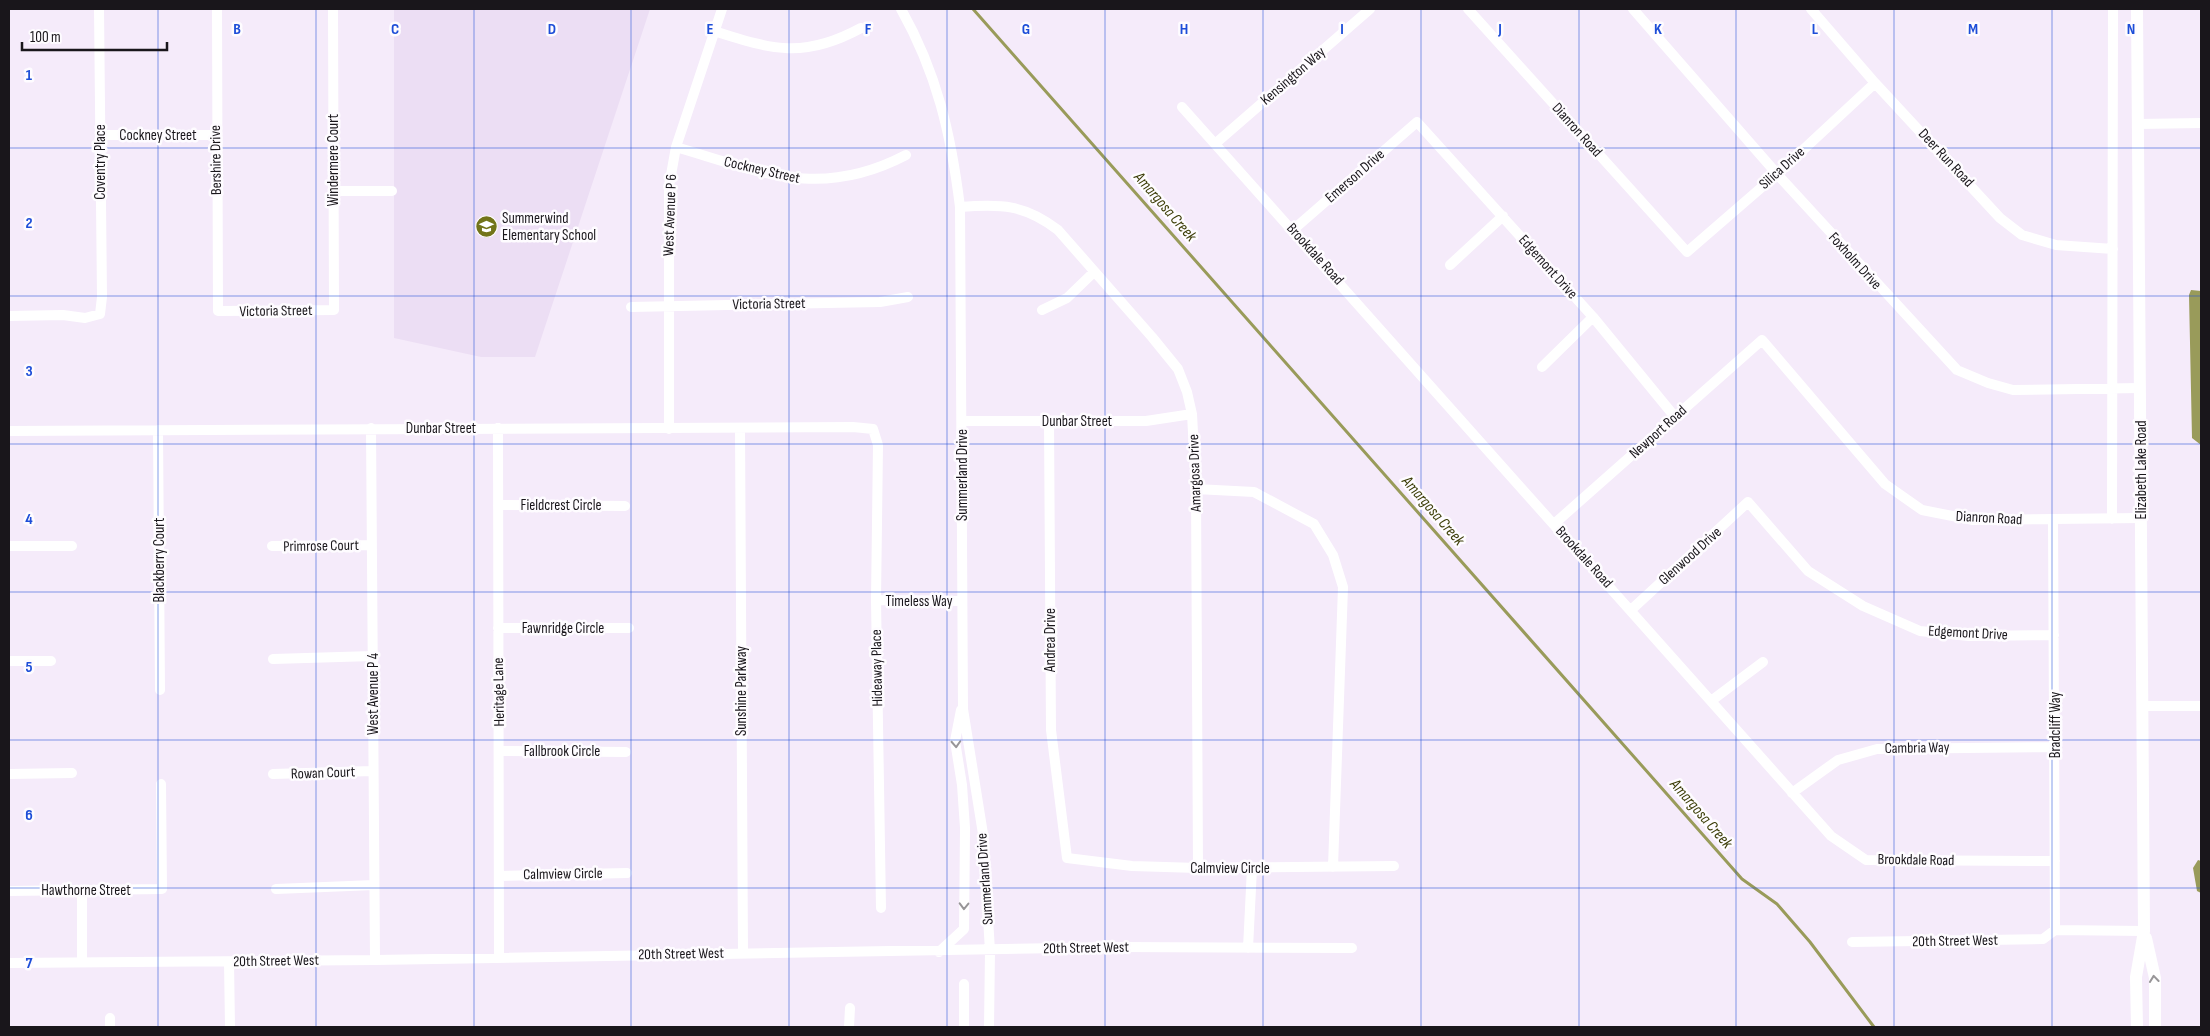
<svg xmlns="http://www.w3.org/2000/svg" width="2210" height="1036" font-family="'Sofia Sans Condensed',sans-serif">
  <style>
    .built { fill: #ecdef4 }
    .water { fill: #999b5a }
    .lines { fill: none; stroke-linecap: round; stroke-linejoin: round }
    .stream { stroke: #999b5a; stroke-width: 3 }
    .minor { stroke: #fff; stroke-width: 10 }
    .major { stroke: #fff; stroke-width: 12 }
    .oneway { stroke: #989698 }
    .grid { fill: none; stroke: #1d4ed8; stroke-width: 1; stroke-opacity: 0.55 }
    .labels { text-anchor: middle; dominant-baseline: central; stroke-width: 5; stroke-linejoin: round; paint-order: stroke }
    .street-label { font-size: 15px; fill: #19161b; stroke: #fefcff }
    .poi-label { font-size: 15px; fill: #19161b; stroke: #fefcff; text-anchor: start }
    .water-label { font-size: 16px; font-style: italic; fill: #3b3c06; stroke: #fefcff }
    .grid-label { font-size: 16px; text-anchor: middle; font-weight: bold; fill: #1d4ed8; stroke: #fefcff; stroke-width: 5; stroke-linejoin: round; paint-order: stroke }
  </style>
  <rect width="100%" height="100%" fill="#f5ebfa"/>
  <path class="built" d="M394,9H650L535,357H481L394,338Z"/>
  <path class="water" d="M2191,290L2201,291V445L2192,438L2189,295Z
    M2198,860L2201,861V893L2197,891L2193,868Z"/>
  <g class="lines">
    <path class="stream" d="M973,9L1742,879L1777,904L1810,942L1874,1027"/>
    <path class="minor" d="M217,9L218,311L334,310L333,9
      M901,9C937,73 951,134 960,207L963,709L983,834L990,951L989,1027
      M1468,9L1687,252L1777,174L1875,83
      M1633,9L1777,174L1957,370L1988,383L2013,390L2140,388
      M1811,9L1875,83L2000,218L2022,235L2056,245L2113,249
      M714,31C773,50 804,59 861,28
      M1182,107L1831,836L1866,860L2055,861
      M2138,124L2201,123
      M100,135H216
      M1216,143L1370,9
      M676,147C761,172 820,200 906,155
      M333,191H392
      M960,207C1001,204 1024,204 1058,230L1152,337L1178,369L1187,392L1192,414L1196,489L1198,868
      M1294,229L1417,122L1593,317L1675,417
      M1450,265L1503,216
      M631,307L880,302L908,297
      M1042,310L1067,298L1094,272
      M9,316L63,315L85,318L100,314L102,297L99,9
      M1542,367L1593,317
      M962,421H1146L1192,414
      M1049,421L1051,730L1067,858L1132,866L1198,868L1394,866
      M371,428L375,960
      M498,428L499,956
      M740,428L743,954
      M669,429V186L676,147L722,9
      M158,430L160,690
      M9,431L853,427L873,429L878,445L876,600L881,908
      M1196,489L1254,492L1314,524L1333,555L1343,587L1333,867
      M498,505L625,506
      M2112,519L2113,9
      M2053,520L2055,930
      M1554,524L1762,340L1885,484L1922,510L1973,520L2141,518
      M9,546H72
      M272,546L370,545
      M876,600L962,601
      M1631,610L1748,502L1808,571L1863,606L1920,631L1969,636L2054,635
      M498,628H629
      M273,659L373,656
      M9,661H51
      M1711,701L1763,662
      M2142,706H2201
      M499,751L626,752
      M9,774L72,773
      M273,774L372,771
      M1792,793L1838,760L1877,749L2055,747
      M499,876L627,873
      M276,889L374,885
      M82,890V961
      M9,891L162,889L161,784
      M2055,930L2144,931
      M1852,942L2043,939L2055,930
      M1248,948L1252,868
      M939,952L964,929L965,828L962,785L955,741L961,710
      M229,962L230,1027
      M9,963L375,960L1122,947L1352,948
      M964,984V1027
      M110,1018V1027
      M849,1027L850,1008"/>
    <path class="major" d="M2146,938L2155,978V1027
      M2137,1027L2136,977L2144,931L2137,9"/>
  </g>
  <defs><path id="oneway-chevron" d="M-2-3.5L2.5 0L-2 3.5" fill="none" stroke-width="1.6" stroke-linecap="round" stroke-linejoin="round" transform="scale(1.25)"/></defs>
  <g class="oneway">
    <use href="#oneway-chevron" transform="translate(956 744) rotate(87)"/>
    <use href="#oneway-chevron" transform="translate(964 906) rotate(91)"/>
    <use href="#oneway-chevron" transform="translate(2154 979) rotate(-96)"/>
  </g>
  <path class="grid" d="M158,9V1027M316,9V1027M474,9V1027M631,9V1027M789,9V1027M947,9V1027M1105,9V1027M1263,9V1027M1421,9V1027M1579,9V1027M1736,9V1027M1894,9V1027M2052,9V1027M9,148H2201M9,296H2201M9,444H2201M9,592H2201M9,740H2201M9,888H2201"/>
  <defs>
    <symbol id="school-disc" viewBox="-11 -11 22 22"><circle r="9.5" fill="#727419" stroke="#fefcff"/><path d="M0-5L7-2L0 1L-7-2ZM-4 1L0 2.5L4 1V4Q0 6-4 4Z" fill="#fff"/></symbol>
  </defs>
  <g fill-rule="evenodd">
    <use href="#school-disc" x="474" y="214" width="25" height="25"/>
  </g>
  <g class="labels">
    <g class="street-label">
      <text transform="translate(1293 76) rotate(-41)">Kensington Way</text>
      <text transform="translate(1577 130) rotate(48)">Dianron Road</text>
      <text x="158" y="135">Cockney Street</text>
      <text transform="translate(1946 158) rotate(47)">Deer Run Road</text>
      <text transform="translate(216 160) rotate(-91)">Bershire Drive</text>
      <text transform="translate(333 160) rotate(-90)">Windermere Court</text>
      <text transform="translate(100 162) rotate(-90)">Coventry Place</text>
      <text transform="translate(1782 168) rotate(-42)">Silica Drive</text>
      <text transform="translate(762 170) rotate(13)">Cockney Street</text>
      <text transform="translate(1355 176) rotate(-41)">Emerson Drive</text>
      <text transform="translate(670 215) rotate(-88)">West Avenue P 6</text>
      <text transform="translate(1315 254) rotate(48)">Brookdale Road</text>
      <text transform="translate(1855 261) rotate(48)">Foxholm Drive</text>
      <text transform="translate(1548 267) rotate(48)">Edgemont Drive</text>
      <text transform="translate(769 304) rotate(-1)">Victoria Street</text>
      <text transform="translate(276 311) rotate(-1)">Victoria Street</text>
      <text x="1077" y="421">Dunbar Street</text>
      <text x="441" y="428">Dunbar Street</text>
      <text transform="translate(1658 432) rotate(-42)">Newport Road</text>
      <text transform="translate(2141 470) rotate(-90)">Elizabeth Lake Road</text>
      <text transform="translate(1195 473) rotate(-92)">Amargosa Drive</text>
      <text transform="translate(962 475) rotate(-90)">Summerland Drive</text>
      <text x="561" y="505">Fieldcrest Circle</text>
      <text transform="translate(1989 518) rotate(3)">Dianron Road</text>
      <text transform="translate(321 546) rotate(-1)">Primrose Court</text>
      <text transform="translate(1690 556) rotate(-42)">Glenwood Drive</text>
      <text transform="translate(1584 557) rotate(48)">Brookdale Road</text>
      <text transform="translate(159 560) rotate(-90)">Blackberry Court</text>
      <text x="919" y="601">Timeless Way</text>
      <text x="563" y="628">Fawnridge Circle</text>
      <text transform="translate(1968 633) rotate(3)">Edgemont Drive</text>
      <text transform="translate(1050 640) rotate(-90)">Andrea Drive</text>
      <text transform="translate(877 668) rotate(-91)">Hideaway Place</text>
      <text transform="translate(741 691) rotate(-90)">Sunshine Parkway</text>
      <text transform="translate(499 692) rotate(-91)">Heritage Lane</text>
      <text transform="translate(373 694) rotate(-90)">West Avenue P 4</text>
      <text transform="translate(2055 725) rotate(-90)">Bradcliff Way</text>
      <text transform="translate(1917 748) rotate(-1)">Cambria Way</text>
      <text x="562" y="751">Fallbrook Circle</text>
      <text transform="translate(323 773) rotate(-2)">Rowan Court</text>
      <text transform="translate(1916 860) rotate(1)">Brookdale Road</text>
      <text x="1230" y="868">Calmview Circle</text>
      <text transform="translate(563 874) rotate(-1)">Calmview Circle</text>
      <text transform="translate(985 879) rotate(-94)">Summerland Drive</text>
      <text x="86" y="890">Hawthorne Street</text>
      <text transform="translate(1955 941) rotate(-1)">20th Street West</text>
      <text transform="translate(1086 948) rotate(-1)">20th Street West</text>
      <text transform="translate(681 954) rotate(-1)">20th Street West</text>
      <text transform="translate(276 961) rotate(-1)">20th Street West</text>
    </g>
    <g class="poi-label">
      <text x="502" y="218">Summerwind<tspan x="502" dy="17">Elementary School</tspan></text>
    </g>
    <g class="water-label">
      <text transform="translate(1165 207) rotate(49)">Amargosa Creek</text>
      <text transform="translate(1433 511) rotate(49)">Amargosa Creek</text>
      <text transform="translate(1701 814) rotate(49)">Amargosa Creek</text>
    </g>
  </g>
  <g class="grid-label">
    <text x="237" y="34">B</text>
    <text x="395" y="34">C</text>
    <text x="552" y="34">D</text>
    <text x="710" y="34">E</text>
    <text x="868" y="34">F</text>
    <text x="1026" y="34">G</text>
    <text x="1184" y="34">H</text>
    <text x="1342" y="34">I</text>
    <text x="1500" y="34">J</text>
    <text x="1658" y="34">K</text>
    <text x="1815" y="34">L</text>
    <text x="1973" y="34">M</text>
    <text x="2131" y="34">N</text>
    <text x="29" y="80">1</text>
    <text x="29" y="228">2</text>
    <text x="29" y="376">3</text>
    <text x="29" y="524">4</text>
    <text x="29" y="672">5</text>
    <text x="29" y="820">6</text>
    <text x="29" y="968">7</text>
  </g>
  <rect width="2210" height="1036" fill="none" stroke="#19161b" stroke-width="20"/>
  <path d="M22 42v8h145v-8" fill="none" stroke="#19161b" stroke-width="2.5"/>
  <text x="30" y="42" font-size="15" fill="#19161b" stroke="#fefcff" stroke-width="4" paint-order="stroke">100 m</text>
</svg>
